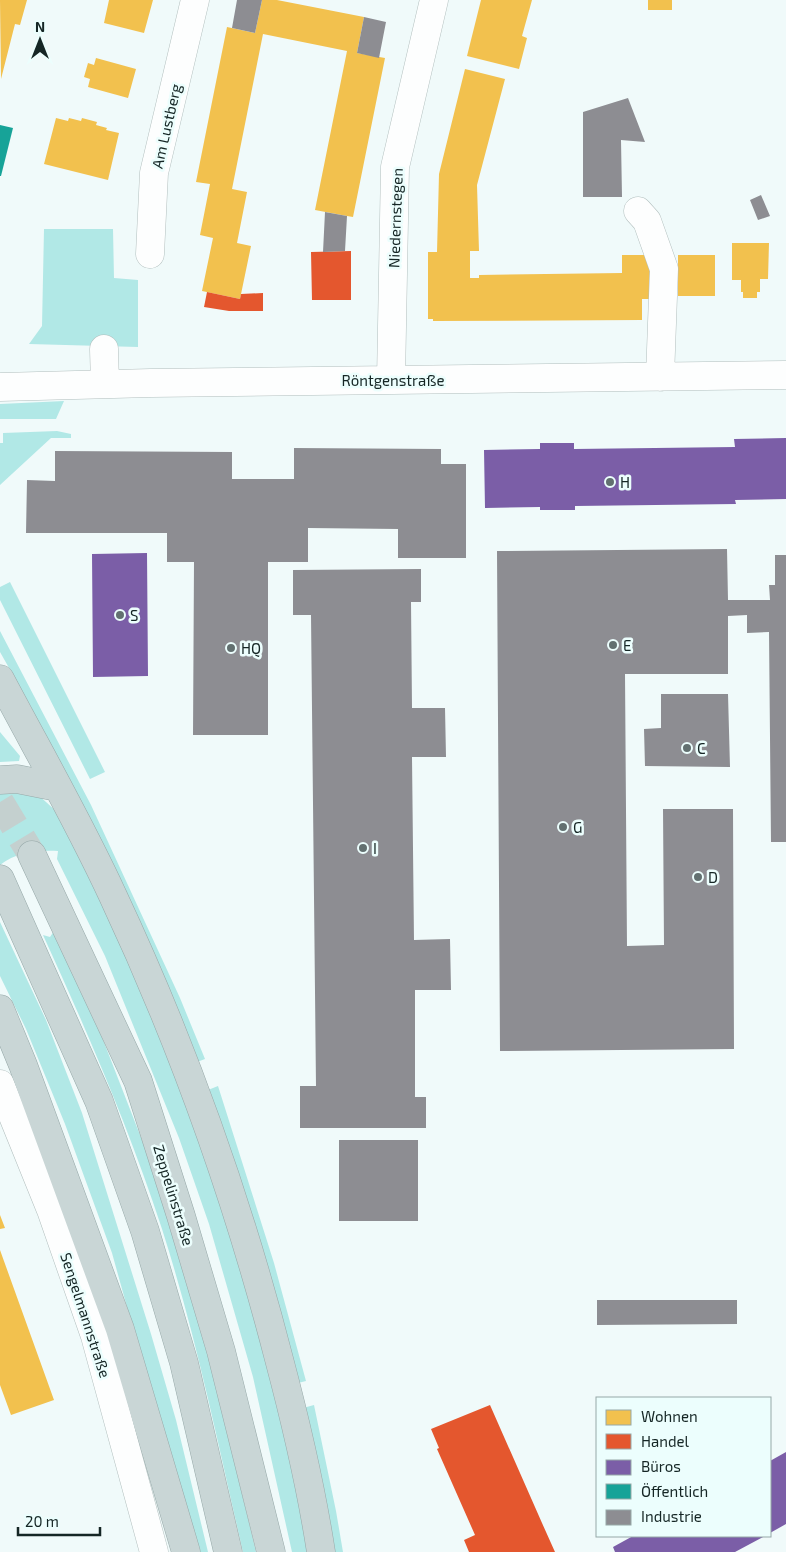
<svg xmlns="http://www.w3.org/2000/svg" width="786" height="1552" font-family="'Exo 2',sans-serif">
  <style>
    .green { fill: #b1e8e6 }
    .homes { fill: #f2c14e }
    .shops { fill: #e4572e }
    .offices { fill: #7b5ea7 }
    .public { fill: #17a398 }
    .industry { fill: #8d8d92 }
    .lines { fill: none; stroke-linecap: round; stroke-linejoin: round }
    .highway-tunnel { stroke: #c4d0cf; stroke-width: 28; stroke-dasharray: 28 14; stroke-linecap: butt }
    .minor-casing { stroke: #b2bfbe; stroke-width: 29 }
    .highway-casing { stroke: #96a8a8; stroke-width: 29 }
    .minor { stroke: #fdfefe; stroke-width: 28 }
    .highway { stroke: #c9d6d6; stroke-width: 28 }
    .poi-dot { fill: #627070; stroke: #ecfefd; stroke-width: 2 }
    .labels { text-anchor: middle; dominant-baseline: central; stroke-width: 5; stroke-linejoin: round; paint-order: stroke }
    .street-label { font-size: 15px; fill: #152625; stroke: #ecfefd }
    .poi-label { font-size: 15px; fill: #152625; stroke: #ecfefd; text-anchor: start }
  </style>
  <rect width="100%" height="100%" fill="#f0fafa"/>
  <path class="green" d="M44,229H113L114,278L138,280V347L29,344L42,326Z
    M64,401L56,419H0V404Z
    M57,431L71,434V438H51L0,485V443H3V433Z
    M10,582L105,772L90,779L0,600V587Z
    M0,631L91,805L180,998L205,1059L197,1062L123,894L30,705L0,652Z
    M0,732L20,756L19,761L0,762Z
    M0,789L35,792L57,812L80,852L165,1041L227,1217L288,1445L309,1552H292L253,1377L209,1224L179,1138L105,956L57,859L58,851C39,850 16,852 0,865Z
    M0,922L46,1020L82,1113L151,1334L176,1420L208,1552H195L112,1253L65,1124L26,1029L0,976Z
    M54,931L100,1032L147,1153L172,1231L204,1335L256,1552H243C218,1444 196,1335 162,1229C129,1128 87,1031 43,935L50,937Z
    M218,1086L274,1263L306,1381L298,1383L208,1090Z
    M314,1405L336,1511L343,1552H331L303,1408Z"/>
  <path class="homes" d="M0,0H27L20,25L15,24L1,79Z
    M109,0H153L144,33L104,23Z
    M262,0H277L364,17L357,53L385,58L353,217L347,216L315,210L347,51L263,34L232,189L247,192L237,243L251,246L240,299L202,291L213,238L200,235L210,184L196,182L227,27L255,33Z
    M481,0H532L522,36L527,38L519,69L467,56Z
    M648,0H672V10H648Z
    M96,58L136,69L128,98L88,87L90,79L84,77L88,63L94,65Z
    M465,69L505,79L477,185L479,251H470V278H479V275L622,273V255H655V299H642V320L433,321V319H428V252H437L439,174Z
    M56,118L68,121L69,118L81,121L82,118L97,122L96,125L107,128L106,130L119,133L108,180L44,164Z
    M732,243H769L768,279H760V292H757V298H743V292H741V280H732Z
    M678,255H715V296H678Z
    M0,1215L5,1228L0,1229Z
    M0,1250L54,1400L11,1415L0,1385Z"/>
  <path class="shops" d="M351,251V300H312L311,252Z
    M207,292L240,299L241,294L263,293V311H229L204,307Z
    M490,1405L542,1523L555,1552H469L464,1540L475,1535L437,1449L439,1448L431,1429Z"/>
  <path class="offices" d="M786,438V499L735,500L736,504L575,506V510H540V507L485,508L484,450L540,449V443H574V449L735,447L734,439Z
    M147,553L148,676L93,677L92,554Z
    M786,1452V1524L770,1533V1461Z
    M633,1536H765L735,1552H615L613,1547Z"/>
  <path class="public" d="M0,125L13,128L1,176H0Z"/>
  <path class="industry" d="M237,0H262L255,33L232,28Z
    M364,17L386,22L379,58L357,53Z
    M628,98L645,142L621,140L622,197H583V112Z
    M761,195L770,216L758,220L750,200Z
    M325,212L347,216L345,251L323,252Z
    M294,448L441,449V464H466V558H398V529L308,528V562H268V735H193L194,562H167V533H26L27,480L55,481V451L232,452V479H294Z
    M727,549L728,600H770L769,585H775V555H786V842H771L769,632L747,633V615L728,616V674H625L627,946L664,945L663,809H733L734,1049L500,1051L497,551Z
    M421,569V602H411L412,708H445L446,757H412L414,940L450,939L451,990H415V1097H426V1128H300V1086H316L311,615H293V570Z
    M661,694H728L730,767L645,766L644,729L661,728Z
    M339,1140H418V1221H339Z
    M597,1300H737V1324L597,1325Z"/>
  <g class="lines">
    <path class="highway-tunnel" d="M0,802L32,855"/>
    <defs>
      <path id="minor" d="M638,211L647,221L664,269L660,377
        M150,254L154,173L195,0
        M104,349L105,384
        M391,380L395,167L434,0
        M0,387L151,383L786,375
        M0,1084L51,1210L95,1336L154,1552"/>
      <path id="highway" d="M0,679C38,751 79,822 113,896C183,1045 238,1200 279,1359C296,1423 311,1487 321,1552
        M0,780L17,779L57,787
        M32,855L138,1081L181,1216L221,1351L271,1552
        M0,879L99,1101L145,1231L184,1363L228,1552
        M0,1009L23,1065L120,1329L186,1552"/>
    </defs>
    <use href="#minor" class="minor-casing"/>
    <use href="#highway" class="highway-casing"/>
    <use href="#minor" class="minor"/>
    <use href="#highway" class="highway"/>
  </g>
  <g class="poi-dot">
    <circle cx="610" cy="482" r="5"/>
    <circle cx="120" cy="615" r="5"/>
    <circle cx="613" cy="645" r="5"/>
    <circle cx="231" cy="648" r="5"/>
    <circle cx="687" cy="748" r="5"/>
    <circle cx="563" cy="827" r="5"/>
    <circle cx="363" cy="848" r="5"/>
    <circle cx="698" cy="877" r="5"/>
  </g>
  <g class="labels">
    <g class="street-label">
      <text transform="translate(166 126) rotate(-77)">Am Lustberg</text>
      <text transform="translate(395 218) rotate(-88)">Niedernstegen</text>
      <text x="393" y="380">Röntgenstraße</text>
      <text transform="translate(174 1195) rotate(73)">Zeppelinstraße</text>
      <text transform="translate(86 1315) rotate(72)">Sengelmannstraße</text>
    </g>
    <g class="poi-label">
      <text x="620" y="482">H</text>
      <text x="130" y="615">S</text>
      <text x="623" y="645">E</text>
      <text x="241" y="648">HQ</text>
      <text x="697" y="748">C</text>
      <text x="573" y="827">G</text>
      <text x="373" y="848">I</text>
      <text x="708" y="877">D</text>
    </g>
  </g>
  <rect x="596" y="1397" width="175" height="140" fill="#ecfefd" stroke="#96a8a7"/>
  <rect x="606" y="1410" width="25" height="15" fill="#f2c14e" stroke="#96a8a7"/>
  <text x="641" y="1422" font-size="15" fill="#152625">Wohnen</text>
  <rect x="606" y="1434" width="25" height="15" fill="#e4572e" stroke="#96a8a7"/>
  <text x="641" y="1447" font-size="15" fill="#152625">Handel</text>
  <rect x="606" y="1460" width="25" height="15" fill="#7b5ea7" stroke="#96a8a7"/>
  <text x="641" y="1472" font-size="15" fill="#152625">Büros</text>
  <rect x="606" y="1484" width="25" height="15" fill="#17a398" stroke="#96a8a7"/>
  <text x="641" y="1497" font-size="15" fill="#152625">Öffentlich</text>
  <rect x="606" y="1510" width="25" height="15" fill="#8d8d92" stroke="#96a8a7"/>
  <text x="641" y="1522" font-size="15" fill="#152625">Industrie</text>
  <g transform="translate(40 40)" stroke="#ecfefd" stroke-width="4" paint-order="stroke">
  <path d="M0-4L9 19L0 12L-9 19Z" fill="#152625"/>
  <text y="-8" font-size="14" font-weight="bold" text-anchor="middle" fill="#152625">N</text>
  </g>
  <path d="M18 1527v8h82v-8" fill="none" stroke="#152625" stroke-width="2.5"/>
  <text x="25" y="1527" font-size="15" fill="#152625" stroke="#ecfefd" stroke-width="4" paint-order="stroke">20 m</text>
</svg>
